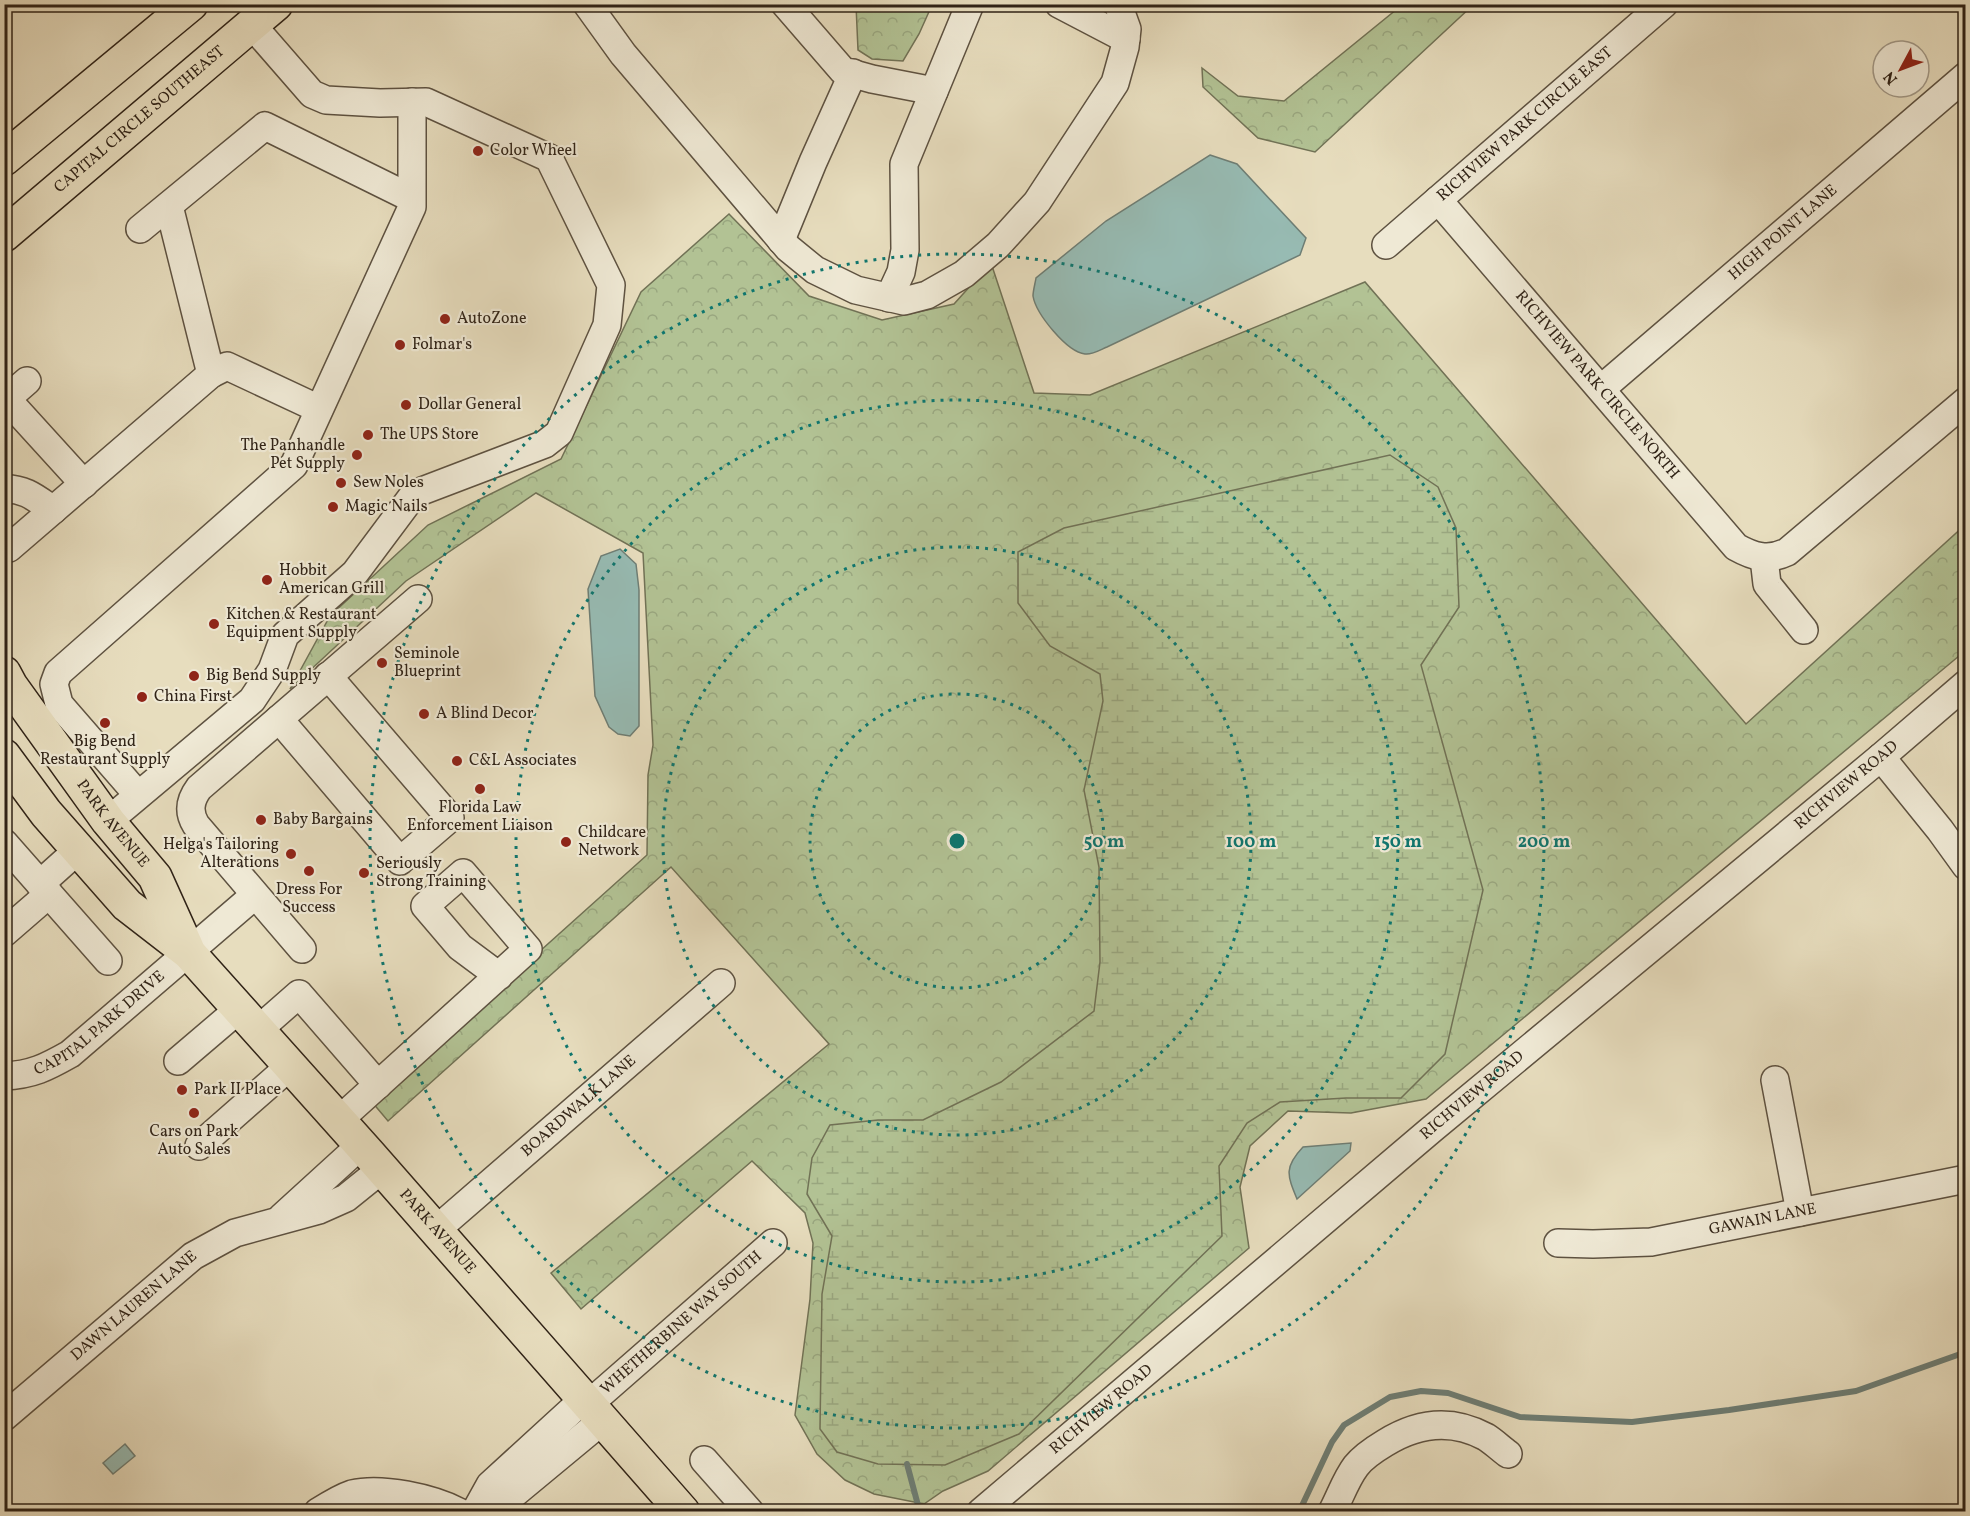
<svg xmlns="http://www.w3.org/2000/svg" width="1970" height="1516" font-family="Vollkorn,serif">
  <style>
    .forest { fill: url(#forest-crowns); stroke: #717256; stroke-width: 1.5 }
    .wetland { fill: url(#wetland-marsh); stroke: #717256; stroke-width: 1.5 }
    .water { fill: #97bbb3; stroke: #6e7e75; stroke-width: 1.5 }
    .lines { fill: none; stroke-linecap: round; stroke-linejoin: round }
    .stream { stroke: #6e7e75; stroke-width: 6 }
    .minor-casing { stroke: #5e5241; stroke-width: 30 }
    .major-casing { stroke: #302317; stroke-width: 36 }
    .minor { stroke: #efe9d5; stroke-width: 27 }
    .major { stroke: #e7ddbe; stroke-width: 33 }
    .ring { fill: none; stroke: #0f766e; stroke-width: 3; stroke-dasharray: 3 6 }
    .poi-dot { fill: #8f2418; stroke: #efe9d5; stroke-width: 2 }
    .labels { text-anchor: middle; dominant-baseline: central; stroke-width: 4.5; stroke-linejoin: round; paint-order: stroke }
    .street-label { font-size: 16px; fill: #302317; stroke: #efe9d5 }
    .poi-label { font-size: 16px; fill: #302317; stroke: #efe9d5; text-anchor: start }
    .centre { fill: #0f766e; stroke: #efe9d5; stroke-width: 3 }
    .ring-label { font-size: 18px; text-anchor: middle; font-weight: bold; fill: #0f766e; stroke: #efe9d5; stroke-width: 4.5; stroke-linejoin: round; paint-order: stroke }
  </style>
  <defs>
    <pattern id="forest-crowns" width="20" height="18" patternUnits="userSpaceOnUse" patternTransform="scale(1.5)"><rect width="20" height="18" fill="#b2c294"/><path d="M2 6a3 3 0 1 1 6 0M12 15a3 3 0 1 1 6 0" fill="none" stroke="#99a67f"/></pattern>
    <pattern id="wetland-marsh" width="20" height="14" patternUnits="userSpaceOnUse" patternTransform="scale(1.5)"><rect width="20" height="14" fill="#b2c294"/><path d="M1 5h8M5 5V1M11 12h8M15 12V8" fill="none" stroke="#99a67f"/></pattern>
  </defs>
  <rect width="100%" height="100%" fill="#e7ddbe"/>
  <filter id="stains"><feTurbulence type="fractalNoise" baseFrequency=".00333" numOctaves="4"/><feColorMatrix values="0 0 0 0 .2 0 0 0 0 .09 0 0 0 0 .02 0 0 0 .5 -.17"/></filter>
  <radialGradient id="worn" r=".72"><stop offset=".6" stop-color="#630" stop-opacity="0"/><stop offset="1" stop-color="#630" stop-opacity=".3"/></radialGradient>
  <path class="forest" d="M856,5V4L932,5L919,34L903,61L872,59L858,50Z
    M1402,5H1473L1315,152L1258,138L1203,87L1202,68L1238,96L1284,101Z
    M729,214L809,296L882,320L954,304L991,263L1034,393L1090,395L1365,282L1746,724L1965,525V651L1426,1099L1351,1113L1288,1111L1250,1146L1240,1187L1249,1248L988,1471L943,1491L924,1504L874,1494L845,1480L817,1454L795,1415L810,1299L813,1243L805,1213L752,1161L581,1309L551,1273L829,1044L671,867L388,1121L372,1102L647,855L648,775L653,745L643,553L536,493L406,581L290,689L330,616L428,525L561,459L641,292Z"/>
  <path class="wetland" d="M1390,455L1438,487L1456,528L1459,607L1421,665L1483,890L1445,1054L1401,1098H1346L1280,1102L1247,1123L1219,1166L1222,1236L1019,1434L945,1465L878,1464L837,1452L820,1429L822,1294L832,1236L807,1194L812,1158L830,1125L878,1120H923L1001,1082L1094,1011L1100,962L1099,867L1084,790L1103,701L1100,674L1050,646L1018,603V552L1064,528Z"/>
  <path class="water" d="M1210,155L1237,164L1306,238L1300,255L1107,347C1100,350 1092,355 1085,354C1067,352 1036,314 1033,296C1033,291 1035,284 1036,278L1106,221Z
    M620,549L636,564L639,590V726L630,736L618,734L609,727L595,696L588,589L601,556Z
    M1351,1143L1350,1151L1297,1199C1287,1175 1284,1167 1303,1147Z
    M125,1444L135,1456L113,1474L103,1463Z"/>
  <g class="lines">
    <path class="stream" d="M907,1464L919,1509
      M1299,1512L1332,1442L1344,1425L1390,1397L1421,1391L1448,1393L1520,1417L1632,1422L1729,1410L1856,1391L1966,1352"/>
    <defs>
      <g id="minor">
        <path d="M587,4L623,54L788,248L815,270L856,290L904,301L927,295L964,274L998,245L1037,202L1115,83L1125,47L1127,29L1118,4"/>
        <path d="M785,4L843,71L872,79L934,91"/>
        <path d="M1059,4L1126,39"/>
        <path id="s1" d="M1438,200L1736,547C1754,557 1768,561 1787,552L1966,401"/>
        <path d="M169,206L211,374"/>
        <path d="M140,229L265,126L411,198"/>
        <path d="M781,240L813,162L853,73"/>
        <path id="s2" d="M1386,245L1664,4"/>
        <path d="M889,298L901,272L905,250L904,164L970,4"/>
        <path id="s3" d="M1601,389L1966,76"/>
        <path d="M4,396L84,484"/>
        <path d="M4,401L27,381"/>
        <path d="M4,489C25,488 37,499 53,510"/>
        <path d="M9,548L211,374L227,366L319,409"/>
        <path d="M1764,558L1767,584L1804,630"/>
        <path d="M279,719L400,861L450,818L328,676"/>
        <path d="M1881,757L1940,830L1966,866"/>
        <path d="M138,795L59,704L54,684L58,673L294,465L412,207V102"/>
        <path d="M108,821L252,700L272,670L285,635L355,573L414,494L545,444L559,433L607,325L611,285L549,158L426,102L380,103L326,100L312,94L252,25"/>
        <path d="M4,843L108,961"/>
        <path d="M40,884L79,849"/>
        <path d="M4,933L49,894"/>
        <path d="M302,949L196,825C188,812 190,800 199,788L418,599"/>
        <path d="M258,1030L299,994L378,1085"/>
        <path d="M178,1061L239,1009"/>
        <path id="s4" d="M4,1076C32,1075 47,1067 70,1054L255,895"/>
        <path d="M1775,1080L1800,1212"/>
        <path d="M339,1120L528,949L463,873L425,906L460,947L499,976"/>
        <path d="M199,1146L290,1066"/>
        <path d="M282,1217L361,1145"/>
        <path id="s5" d="M436,1230L721,983"/>
        <path id="s6" d="M1558,1243L1593,1244L1651,1242L1966,1179"/>
        <path id="s7" d="M589,1404L773,1243"/>
        <path id="s8" d="M4,1417L193,1256L235,1233L319,1210L346,1198L382,1169"/>
        <path d="M704,1460L750,1512"/>
        <path d="M318,1512C329,1505 340,1498 352,1494C382,1487 432,1498 459,1512"/>
        <path d="M475,1512L490,1485L584,1399"/>
        <path d="M483,1512L504,1502L603,1420"/>
        <path id="s9" d="M981,1512L1432,1129L1881,757L1966,684"/>
        <path d="M1332,1512C1340,1497 1346,1479 1356,1466C1363,1457 1375,1449 1385,1443C1417,1423 1451,1418 1486,1437C1494,1442 1501,1449 1508,1454"/>
      </g>
      <g id="major">
        <path d="M4,159L191,4"/>
        <path id="s10" d="M4,235L276,4"/>
        <path id="s11" d="M4,673L11,686L108,821L155,877L187,948"/>
        <path id="s12" d="M4,756L46,813L127,905L189,953L369,1154L683,1512"/>
      </g>
    </defs>
    <use href="#minor" class="minor-casing"/>
    <use href="#major" class="major-casing"/>
    <use href="#minor" class="minor"/>
    <use href="#major" class="major"/>
  </g>
  <g class="ring">
    <circle cx="957" cy="841" r="147"/>
    <circle cx="957" cy="841" r="294"/>
    <circle cx="957" cy="841" r="441"/>
    <circle cx="957" cy="841" r="587"/>
  </g>
  <g class="poi-dot">
    <circle cx="478" cy="151" r="6"/>
    <circle cx="445" cy="319" r="6"/>
    <circle cx="400" cy="345" r="6"/>
    <circle cx="406" cy="405" r="6"/>
    <circle cx="368" cy="435" r="6"/>
    <circle cx="357" cy="455" r="6"/>
    <circle cx="341" cy="483" r="6"/>
    <circle cx="333" cy="507" r="6"/>
    <circle cx="267" cy="580" r="6"/>
    <circle cx="214" cy="624" r="6"/>
    <circle cx="382" cy="663" r="6"/>
    <circle cx="194" cy="676" r="6"/>
    <circle cx="142" cy="697" r="6"/>
    <circle cx="424" cy="714" r="6"/>
    <circle cx="105" cy="723" r="6"/>
    <circle cx="457" cy="761" r="6"/>
    <circle cx="480" cy="789" r="6"/>
    <circle cx="261" cy="820" r="6"/>
    <circle cx="566" cy="842" r="6"/>
    <circle cx="291" cy="854" r="6"/>
    <circle cx="309" cy="871" r="6"/>
    <circle cx="364" cy="873" r="6"/>
    <circle cx="182" cy="1090" r="6"/>
    <circle cx="194" cy="1113" r="6"/>
  </g>
  <g class="labels">
    <g class="street-label">
      <text stroke="none"><textPath href="#s10" startOffset="178">CAPITAL CIRCLE SOUTHEAST</textPath></text>
      <text stroke="none"><textPath href="#s2" startOffset="184">RICHVIEW PARK CIRCLE EAST</textPath></text>
      <text stroke="none"><textPath href="#s3" startOffset="240">HIGH POINT LANE</textPath></text>
      <text stroke="none"><textPath href="#s1" startOffset="244">RICHVIEW PARK CIRCLE NORTH</textPath></text>
      <text stroke="none"><textPath href="#s9" startOffset="1130">RICHVIEW ROAD</textPath></text>
      <text stroke="none"><textPath href="#s11" startOffset="186">PARK AVENUE</textPath></text>
      <text stroke="none"><textPath href="#s4" startOffset="112">CAPITAL PARK DRIVE</textPath></text>
      <text stroke="none"><textPath href="#s9" startOffset="644">RICHVIEW ROAD</textPath></text>
      <text stroke="none"><textPath href="#s5" startOffset="189">BOARDWALK LANE</textPath></text>
      <text stroke="none"><textPath href="#s6" startOffset="207">GAWAIN LANE</textPath></text>
      <text stroke="none"><textPath href="#s12" startOffset="645">PARK AVENUE</textPath></text>
      <text stroke="none"><textPath href="#s8" startOffset="171">DAWN LAUREN LANE</textPath></text>
      <text stroke="none"><textPath href="#s7" startOffset="123">WHETHERBINE WAY SOUTH</textPath></text>
      <text stroke="none"><textPath href="#s9" startOffset="158">RICHVIEW ROAD</textPath></text>
    </g>
    <g class="poi-label">
      <text x="490" y="151">Color Wheel</text>
      <text x="457" y="319">AutoZone</text>
      <text x="412" y="345">Folmar's</text>
      <text x="418" y="405">Dollar General</text>
      <text x="380" y="435">The UPS Store</text>
      <text x="345" y="446" text-anchor="end">The Panhandle<tspan x="345" dy="18">Pet Supply</tspan></text>
      <text x="353" y="483">Sew Noles</text>
      <text x="345" y="507">Magic Nails</text>
      <text x="279" y="571">Hobbit<tspan x="279" dy="18">American Grill</tspan></text>
      <text x="226" y="615">Kitchen &amp; Restaurant<tspan x="226" dy="18">Equipment Supply</tspan></text>
      <text x="394" y="654">Seminole<tspan x="394" dy="18">Blueprint</tspan></text>
      <text x="206" y="676">Big Bend Supply</text>
      <text x="154" y="697">China First</text>
      <text x="436" y="714">A Blind Decor</text>
      <text x="105" y="742" text-anchor="middle">Big Bend<tspan x="105" dy="18">Restaurant Supply</tspan></text>
      <text x="469" y="761">C&amp;L Associates</text>
      <text x="480" y="808" text-anchor="middle">Florida Law<tspan x="480" dy="18">Enforcement Liaison</tspan></text>
      <text x="273" y="820">Baby Bargains</text>
      <text x="578" y="833">Childcare<tspan x="578" dy="18">Network</tspan></text>
      <text x="279" y="845" text-anchor="end">Helga's Tailoring<tspan x="279" dy="18">Alterations</tspan></text>
      <text x="376" y="864">Seriously<tspan x="376" dy="18">Strong Training</tspan></text>
      <text x="309" y="890" text-anchor="middle">Dress For<tspan x="309" dy="18">Success</tspan></text>
      <text x="194" y="1090">Park II Place</text>
      <text x="194" y="1132" text-anchor="middle">Cars on Park<tspan x="194" dy="18">Auto Sales</tspan></text>
    </g>
  </g>
  <circle cx="957" cy="841" r="9" class="centre"/>
  <g class="ring-label">
    <text x="1104" y="847">50 m</text>
    <text x="1251" y="847">100 m</text>
    <text x="1398" y="847">150 m</text>
    <text x="1544" y="847">200 m</text>
  </g>
  <rect width="1970" height="1516" fill="none" stroke="#e7ddbe" stroke-width="24"/>
  <rect x="6" y="6" width="1958" height="1504" fill="none" stroke="#302317" stroke-width="3"/>
  <rect x="12" y="12" width="1946" height="1492" fill="none" stroke="#302317" stroke-width="1.5"/>
  <g transform="translate(1901 69) rotate(229)"><circle r="28" fill="#efe9d5" stroke="#a39a89" stroke-width="1.5"/>
  <path d="M0-4.5L10 22L0 15L-10 22Z" fill="#8f2418"/>
  <text y="-9" font-size="16" font-weight="bold" text-anchor="middle" fill="#302317">N</text>
  </g>
  <rect width="100%" height="100%" filter="url(#stains)"/>
  <rect width="100%" height="100%" fill="url(#worn)"/>
</svg>
